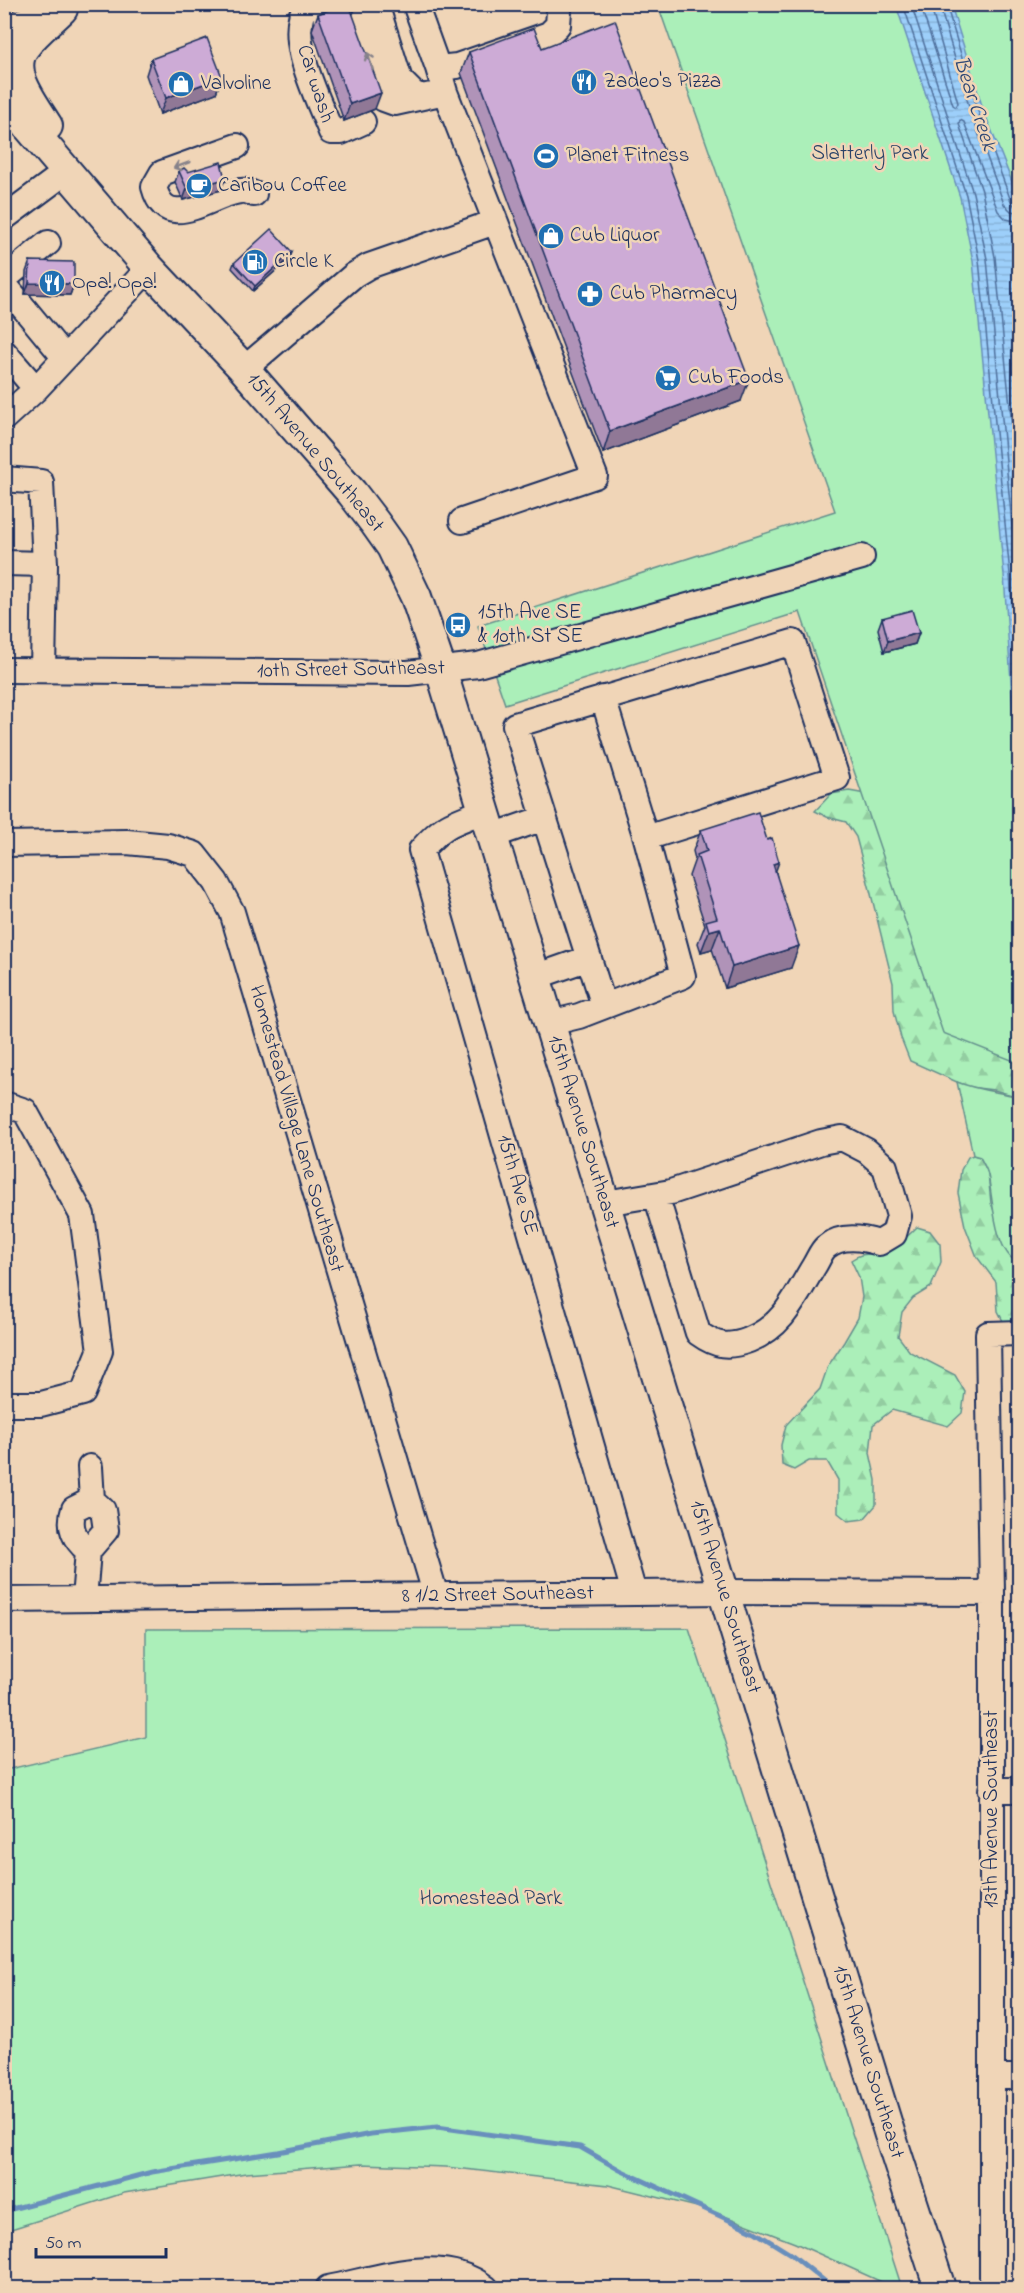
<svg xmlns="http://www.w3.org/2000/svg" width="1024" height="2293" font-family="'Indie Flower',sans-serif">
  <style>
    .forest { fill: url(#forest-firs); stroke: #638f8c; stroke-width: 1.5 }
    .park { fill: #abefb9; stroke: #638f8c; stroke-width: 1.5 }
    .water { fill: url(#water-rules); stroke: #698fbc; stroke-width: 1.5 }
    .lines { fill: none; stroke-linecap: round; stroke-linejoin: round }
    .shore { stroke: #4f6f9c; stroke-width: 1.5 }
    .stream { stroke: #698fbc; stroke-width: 5 }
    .minor-casing { stroke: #1b2f5e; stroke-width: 28 }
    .major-casing { stroke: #1b2f5e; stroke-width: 34 }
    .minor { stroke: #f0d5b7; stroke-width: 24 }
    .major { stroke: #f0d5b7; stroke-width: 30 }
    .wall { fill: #b093b8; stroke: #1b2f5e; stroke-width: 1.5 }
    .shaded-wall { fill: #907896; stroke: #1b2f5e; stroke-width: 1.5 }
    .building { fill: #cdabd6; stroke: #1b2f5e; stroke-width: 1.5 }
    .oneway { stroke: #86828a }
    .labels { text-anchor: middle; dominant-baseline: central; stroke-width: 5; stroke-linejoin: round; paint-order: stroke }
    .poi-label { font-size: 21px; fill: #1b2f5e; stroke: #f0d5b7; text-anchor: start }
    .street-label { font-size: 21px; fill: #1b2f5e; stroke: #f0d5b7 }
    .park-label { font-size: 21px; fill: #294267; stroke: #f0d5b7 }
    .water-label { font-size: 22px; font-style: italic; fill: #2e4775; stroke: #f0d5b7 }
  </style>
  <defs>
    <pattern id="forest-firs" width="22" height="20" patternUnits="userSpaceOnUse" patternTransform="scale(1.5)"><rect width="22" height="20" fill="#abefb9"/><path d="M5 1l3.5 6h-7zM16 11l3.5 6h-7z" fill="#93cda1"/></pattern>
    <pattern id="water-rules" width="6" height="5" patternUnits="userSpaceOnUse" patternTransform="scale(1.5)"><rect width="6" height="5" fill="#9dcffa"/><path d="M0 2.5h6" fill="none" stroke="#87b2d9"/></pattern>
  </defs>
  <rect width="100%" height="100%" fill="#f0d5b7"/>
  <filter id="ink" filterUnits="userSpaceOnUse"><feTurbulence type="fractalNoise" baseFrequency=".0167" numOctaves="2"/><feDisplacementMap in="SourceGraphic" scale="12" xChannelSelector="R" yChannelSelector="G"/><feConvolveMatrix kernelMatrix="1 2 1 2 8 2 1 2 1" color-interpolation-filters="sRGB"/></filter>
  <g filter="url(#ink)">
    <path class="forest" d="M849,791L871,795L1019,1050V1097L994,1090L968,1087L910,1061L901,1038L894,1011L893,983L869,886L856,837L846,822L827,817L815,811L831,794Z
      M973,1155L980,1157L988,1173L991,1203L1014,1261L1019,1263V1323L1015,1324L1003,1321L998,1311L996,1282L977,1257L965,1226L958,1193L961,1170L968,1157Z
      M917,1227L930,1231L940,1244L941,1262L931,1287L913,1298L902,1312L898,1336L910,1352L955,1375L965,1392L962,1413L948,1426L892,1410L873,1425L870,1453L876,1480V1505L864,1519L848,1521L838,1513V1480L827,1461H809L794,1470L782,1465L781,1445L786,1425L820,1389L828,1366L844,1342L858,1318L862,1297L859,1277L851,1260C863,1252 866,1255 878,1253C895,1249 905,1239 917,1227Z"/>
    <path class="park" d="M658,5H1019V1063L943,1033L800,612L505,704L478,626L835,511Z
      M957,1082C977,1090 999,1092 1019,1097V1263C994,1253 993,1198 988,1175C987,1169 983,1163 980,1157L973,1155Z
      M689,1628L902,2288H895L795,2243L709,2210L608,2185L446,2167L361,2164L246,2173L124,2193L5,2231L4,1987L7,1986L4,1976L5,1770L146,1737V1629Z"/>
    <path class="water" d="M896,5H951L983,109L1014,187L1019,211V803L1004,575L973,261L960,197Z"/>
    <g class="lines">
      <path class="shore" d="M903,4L966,195L979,260L1010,574L1020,721
        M911,4L973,193L987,259L1020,610
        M920,4L953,105L956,107L958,103L930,4
        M939,4L971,113L1004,204L1011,211L1020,213
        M946,4L978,111L1011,201L1014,205H1020
        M1020,222L1006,219L998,211L964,122L960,120L959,124L982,191L995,257L1020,505"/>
      <path class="stream" d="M4,2211L152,2172L278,2152L371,2134L437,2127L580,2147L620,2170L755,2232L792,2255L833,2288"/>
      <defs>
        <path id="minor" d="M307,4C284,36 319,100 331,132H341L363,122
          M325,4L326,25
          M376,4L400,80L413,93L421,97
          M415,4L438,68L445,92L595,476L462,521
          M379,13L365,18L360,29L384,99L395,103L445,92
          M438,68L457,66L549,34L558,25L559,11L556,4
          M237,146L162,173L154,187C167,236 211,193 241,191C245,190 250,192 254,194
          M4,218L67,171
          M4,279L48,243
          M4,284L65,358
          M4,352L36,389
          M244,369L354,275L369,266L495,222
          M4,418L36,389L149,268
          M4,479L41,482L45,564L43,670
          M4,563L45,564
          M4,670L408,673L478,665L862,557
          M603,698L646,838
          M484,811C452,823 444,824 421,850L634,1593
          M492,836L544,818
          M4,844L127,842L168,846L194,854L216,882L232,912L436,1596
          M535,977L589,958
          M550,1023L579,1016L683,976L646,838L837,778L793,642L515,725L604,1006
          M4,1104L25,1111L82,1215L100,1351L83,1393L41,1404H4
          M605,1203L671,1192L821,1142L842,1138L867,1151L885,1167L899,1216L894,1234L879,1243C863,1238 841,1234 826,1247C821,1251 818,1260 814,1266C795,1297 784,1326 749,1340C728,1348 716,1346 698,1333L656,1195
          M88,1551C74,1539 68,1527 74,1509L92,1500
          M84,1599L88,1551L106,1530L103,1510L92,1500L90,1467
          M4,1600L725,1592L992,1593
          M991,1790H1020
          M993,2077H1020
          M992,2285V1593L988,1334L1020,1333
          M328,2288C377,2279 442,2253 486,2288"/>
        <path id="major" d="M4,30L53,13
          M4,98L149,268L244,369L352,493L375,523L392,547L416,597L441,670L890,2135L940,2288
          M47,126C34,104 5,71 25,46C35,32 50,21 62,9"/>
      </defs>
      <use href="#minor" class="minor-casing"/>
      <use href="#major" class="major-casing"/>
      <use href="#minor" class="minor"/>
      <use href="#major" class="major"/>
    </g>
    <path class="wall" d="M318,14L375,109L344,121L312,30Z
      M542,48L741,401L603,453L461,73L469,52Z
      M151,59L222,77L216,93L160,114L146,75Z
      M179,171L188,172L221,190L183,200L175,182Z
      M292,252L290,258L253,291L232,268L234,263Z
      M30,261L74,284L70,295L25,294L26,272Z
      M882,618L919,633L915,644L884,652L878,629Z
      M701,830L776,872L791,968L725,988L712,949L701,952L698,943L705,925L689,876L695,859L693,851Z"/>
    <path class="shaded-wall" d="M222,77L216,93L160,114L166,98Z
      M381,93L375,109L344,121L350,104Z
      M225,179L221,190L183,200L187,189Z
      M292,252L290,258L253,291L255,286Z
      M29,283L74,284L70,295L25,294Z
      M749,380L741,401L603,453L610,431Z
      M919,633L915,644L884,652L888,641Z
      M779,862L771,884L773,864Z
      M720,928L712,949L701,952L709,931Z
      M799,946L791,968L725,988L732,967Z"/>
    <path class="building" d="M344,4H349L381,93L350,104L318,14Z
      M615,20L749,380L610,431L469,52L534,28L542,48Z
      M207,38L222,77L166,98L151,59Z
      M221,162L225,179L187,189L179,171L184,168L188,172Z
      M271,229L292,252L255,286L234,263Z
      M30,261L74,262V284L29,283Z
      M912,610L919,633L888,641L882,618Z
      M758,812L767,840L772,838L779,862L773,864L799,946L732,967L720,928L709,931L706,921L717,918L697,855L707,851L701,830Z"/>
    <defs><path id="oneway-shaft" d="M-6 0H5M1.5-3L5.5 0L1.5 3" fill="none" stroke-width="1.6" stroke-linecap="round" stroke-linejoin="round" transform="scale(1.5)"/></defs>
    <g class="oneway">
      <use href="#oneway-shaft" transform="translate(370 61) rotate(-108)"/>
      <use href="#oneway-shaft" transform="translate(182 165) rotate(160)"/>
    </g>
  </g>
  <defs>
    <symbol id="restaurant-disc" viewBox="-11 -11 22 22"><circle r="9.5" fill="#1f6fb2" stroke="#f0d5b7"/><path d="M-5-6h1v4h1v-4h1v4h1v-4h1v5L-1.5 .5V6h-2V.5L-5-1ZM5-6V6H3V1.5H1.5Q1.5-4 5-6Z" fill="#fff"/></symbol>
    <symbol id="shop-disc" viewBox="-11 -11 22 22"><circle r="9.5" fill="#1f6fb2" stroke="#f0d5b7"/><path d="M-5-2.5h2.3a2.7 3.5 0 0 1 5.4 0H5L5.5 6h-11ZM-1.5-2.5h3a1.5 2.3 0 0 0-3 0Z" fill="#fff"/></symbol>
    <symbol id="stadium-disc" viewBox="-11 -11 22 22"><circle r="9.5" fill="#1f6fb2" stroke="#f0d5b7"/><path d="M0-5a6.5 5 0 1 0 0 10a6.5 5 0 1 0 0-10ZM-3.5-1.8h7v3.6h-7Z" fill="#fff"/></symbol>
    <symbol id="cafe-disc" viewBox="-11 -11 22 22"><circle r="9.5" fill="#1f6fb2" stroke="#f0d5b7"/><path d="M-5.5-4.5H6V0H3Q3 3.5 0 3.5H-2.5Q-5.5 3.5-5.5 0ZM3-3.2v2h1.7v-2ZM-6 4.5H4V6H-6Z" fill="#fff"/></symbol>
    <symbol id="fuel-disc" viewBox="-11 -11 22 22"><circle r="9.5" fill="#1f6fb2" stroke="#f0d5b7"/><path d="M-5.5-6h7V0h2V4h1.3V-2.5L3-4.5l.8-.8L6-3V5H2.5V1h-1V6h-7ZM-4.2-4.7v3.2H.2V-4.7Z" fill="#fff"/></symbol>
    <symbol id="pharmacy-disc" viewBox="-11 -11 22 22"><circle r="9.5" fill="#1f6fb2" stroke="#f0d5b7"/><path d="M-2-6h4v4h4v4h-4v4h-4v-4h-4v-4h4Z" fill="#fff"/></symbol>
    <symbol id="supermarket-disc" viewBox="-11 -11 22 22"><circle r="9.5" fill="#1f6fb2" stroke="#f0d5b7"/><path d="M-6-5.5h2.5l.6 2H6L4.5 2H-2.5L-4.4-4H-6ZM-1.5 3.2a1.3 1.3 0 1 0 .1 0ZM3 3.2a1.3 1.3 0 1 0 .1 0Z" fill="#fff"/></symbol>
    <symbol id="bus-disc" viewBox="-11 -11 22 22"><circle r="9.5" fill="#1f6fb2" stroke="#f0d5b7"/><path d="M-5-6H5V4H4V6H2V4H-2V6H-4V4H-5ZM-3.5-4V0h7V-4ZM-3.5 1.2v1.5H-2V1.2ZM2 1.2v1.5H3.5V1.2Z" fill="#fff"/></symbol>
  </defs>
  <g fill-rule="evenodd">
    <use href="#restaurant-disc" x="569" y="67" width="30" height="30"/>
    <use href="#shop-disc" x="166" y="69" width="30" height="30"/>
    <use href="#stadium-disc" x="531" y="141" width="30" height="30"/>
    <use href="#cafe-disc" x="184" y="171" width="30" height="30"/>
    <use href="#shop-disc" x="536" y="221" width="30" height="30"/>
    <use href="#fuel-disc" x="240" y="247" width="30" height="30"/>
    <use href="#restaurant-disc" x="37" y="268" width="30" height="30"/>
    <use href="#pharmacy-disc" x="575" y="279" width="30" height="30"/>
    <use href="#supermarket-disc" x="653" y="363" width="30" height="30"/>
    <use href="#bus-disc" x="443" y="610" width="30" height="30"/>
  </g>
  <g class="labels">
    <g class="poi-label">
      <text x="604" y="82">Zadeo's Pizza</text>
      <text x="201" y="84">Valvoline</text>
      <text x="566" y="156">Planet Fitness</text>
      <text x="218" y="186">Caribou Coffee</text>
      <text x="570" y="236">Cub Liquor</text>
      <text x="274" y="262">Circle K</text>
      <text x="72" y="283">Opa! Opa!</text>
      <text x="610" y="294">Cub Pharmacy</text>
      <text x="688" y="378">Cub Foods</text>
      <text x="478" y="613">15th Ave SE<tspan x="478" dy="24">&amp; 10th St SE</tspan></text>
    </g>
    <g class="street-label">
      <text transform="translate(315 84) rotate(72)">Car wash</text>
      <text transform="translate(315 453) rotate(50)">15th Avenue Southeast</text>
      <text transform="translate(351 670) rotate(-1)">10th Street Southeast</text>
      <text transform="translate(296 1129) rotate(74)">Homestead Village Lane Southeast</text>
      <text transform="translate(583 1132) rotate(73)">15th Avenue Southeast</text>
      <text transform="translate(517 1185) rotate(74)">15th Ave SE</text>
      <text transform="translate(498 1595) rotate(-1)">8 1/2 Street Southeast</text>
      <text transform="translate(725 1597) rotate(73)">15th Avenue Southeast</text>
      <text transform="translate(992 1809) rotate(-90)">13th Avenue Southeast</text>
      <text transform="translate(868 2062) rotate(73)">15th Avenue Southeast</text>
    </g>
    <g class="park-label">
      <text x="870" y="154">Slatterly Park</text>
      <text x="491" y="1899">Homestead Park</text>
    </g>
    <g class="water-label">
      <text transform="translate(974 104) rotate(72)">Bear Creek</text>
    </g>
  </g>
  <rect width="1024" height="2293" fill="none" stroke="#f0d5b7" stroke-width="24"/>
  <rect x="12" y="12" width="1000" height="2269" fill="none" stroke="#1b2f5e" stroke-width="2" filter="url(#ink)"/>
  <path d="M36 2248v9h130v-9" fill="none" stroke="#1b2f5e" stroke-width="3"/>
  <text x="45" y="2248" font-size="18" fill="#1b2f5e" stroke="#f0d5b7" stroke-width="4.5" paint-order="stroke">50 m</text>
</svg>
